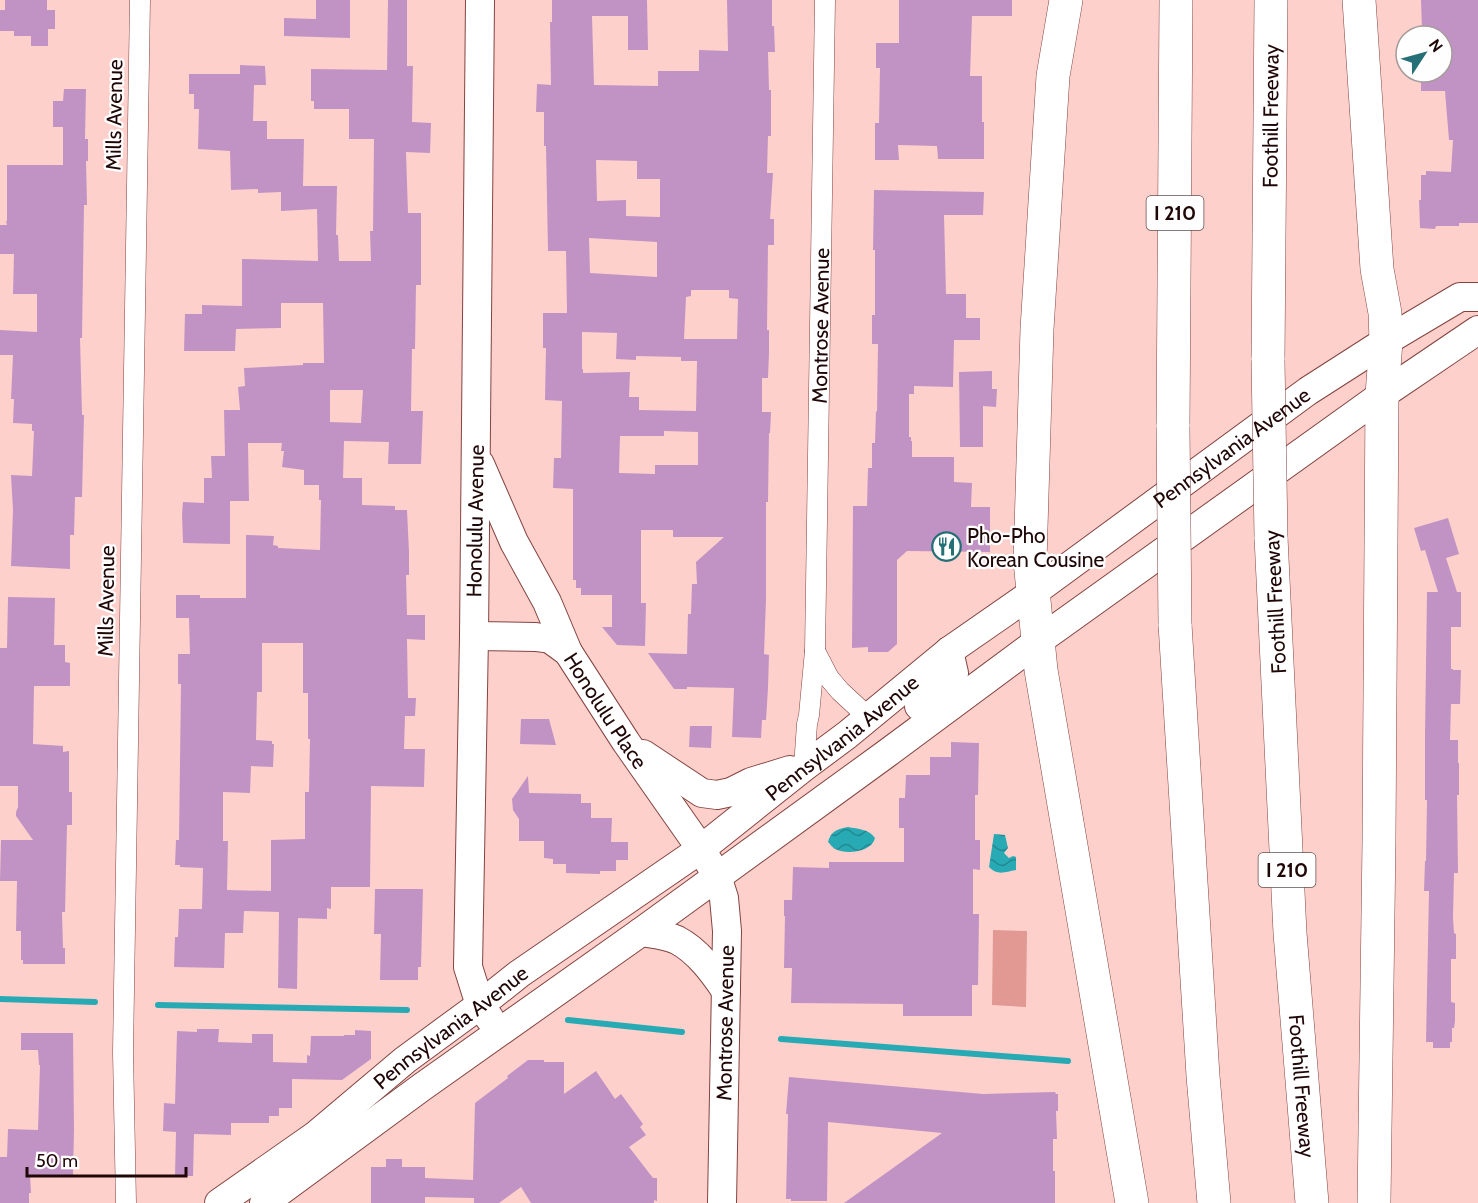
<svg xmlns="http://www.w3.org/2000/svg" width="1478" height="1203" font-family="Cabin,sans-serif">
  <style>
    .park { fill: #e29994 }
    .water { fill: url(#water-waves) }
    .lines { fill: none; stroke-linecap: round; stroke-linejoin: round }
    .stream { stroke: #28aab5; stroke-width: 6 }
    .building { fill: #c193c5; fill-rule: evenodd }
    .street-casing { stroke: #834440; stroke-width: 21 }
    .secondary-casing { stroke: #834440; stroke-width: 30 }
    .highway-casing { stroke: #834440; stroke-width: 34 }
    .street { stroke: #fff; stroke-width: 20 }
    .secondary { stroke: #fff; stroke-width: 28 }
    .highway { stroke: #fff; stroke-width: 33 }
    .highway-bridge-casing { stroke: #834440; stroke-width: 34; stroke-linecap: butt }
    .highway-bridge { stroke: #fff; stroke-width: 33 }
    .labels { text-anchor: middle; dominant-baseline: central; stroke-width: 4.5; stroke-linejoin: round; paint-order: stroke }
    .shield { fill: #fefefe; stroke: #635151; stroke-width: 1.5 }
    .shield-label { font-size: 20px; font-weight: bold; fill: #200707 }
    .street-label { font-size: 21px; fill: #200707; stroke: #fefefe }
    .poi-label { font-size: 21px; fill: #200707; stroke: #fefefe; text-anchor: start }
  </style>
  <defs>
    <pattern id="water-waves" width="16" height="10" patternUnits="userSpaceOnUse" patternTransform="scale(1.5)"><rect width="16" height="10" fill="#28aab5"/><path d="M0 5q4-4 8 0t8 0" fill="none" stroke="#228891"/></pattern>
  </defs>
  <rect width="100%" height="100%" fill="#fed0cc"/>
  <path class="park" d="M993,930L1027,931L1026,1007L992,1005Z"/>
  <path class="water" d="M848,827C858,829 869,829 875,838C872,852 847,855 835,849C833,848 830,844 828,842C831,831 837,829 848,827Z
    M994,834L1005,835L1008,848L1004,853L1009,858L1013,856L1016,857V870C1005,872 998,876 989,867Z"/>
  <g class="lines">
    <path class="stream" d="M0,999L95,1002
      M158,1005L407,1010
      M568,1020L682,1032
      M781,1039L1068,1061"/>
  </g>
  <path class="building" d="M5,0H47V10H55V29H48V46H31V36H14V31H0V10H5Z
    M316,0H350V38L284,36V18L316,19Z
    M388,0H407V66H413L412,122L431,123L430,153L406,152L408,213H421V285H416L415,349H412L411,411H423L421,464H388L389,442L344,441L343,478H362V505L395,506V510H407L409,552V575H406L407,615H425V640L407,639L408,698H416L415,716H405L404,749H425L424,787L371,786L370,887H331V909L327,908V919L298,918L297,989L278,988L279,912L244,911L243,933H225L224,968L174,967L175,937H178L179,909H202L203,868L180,867V865H175L176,840H179L181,684H178V654H190L189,618H176V595H200V598H246V535L274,536L273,545L278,546V548L320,550L321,500H319V485H304V470L282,467L284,451H281L282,443H248L249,501H230V544L183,543L182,514L183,502L204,503V478H212L211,456H225L224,410H240L238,387L245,386L244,368L303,365V363H324L323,303H281V328L236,329L235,351H184L185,314H202V305L242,306V259L318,261L317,209L281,211V192L258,193V189L231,190L230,151L198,149L199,109H194V94H189V74H240V65L265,66L266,85H254L253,121H267V139H304L303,186H337L336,235H338L339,261H371L370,231H373L374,139H349V109H314V101H311V69L387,70ZM330,390H363L361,423L330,422ZM262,643H303V693H308V739H310L309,792H305V839L271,840V891L227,890L228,841H223V792L250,793L251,766L273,767L274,744H272V741L256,740L257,692H262Z
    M552,0H647L648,50H628V16H592L594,85L658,86V71H699V50L728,51L727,0H772V26H774L775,52H768L769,90H771V136H768L767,173H773L770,219H774V245H768L767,330H769V353L768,378H762V412H771L770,433H769L768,502H766V599L764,654L769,655L768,688L766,720H762L761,738L732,737L734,688L687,687V689H674L648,653L687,654L688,614H691L692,584H697L696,562L724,537H673V530H641V603H646L645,646L617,645L602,627H612V595H581V588H576V580H573V489L553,488L554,458H561L562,401L545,400L546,348H543V313H567L566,251H548L546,146H544V112H536L537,84L551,85L550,22H552ZM596,160L637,161V179H660V217L626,216V200L597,201ZM589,238L657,242V277L590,273ZM691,290H729V298L738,299L737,339H684L686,297L691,296ZM582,332L617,333L616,359L636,360V356L681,357V361H697L696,411L639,410V397H629L630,372L583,373V369H582ZM664,431L698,432V465H655V474L619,473L620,436H664Z
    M899,0H1012V16H972L970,76H982V122H984V159H938L937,146L898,145L899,160H875V123H879L880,68H876V43H899Z
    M1421,0H1478V223H1459V226H1436L1435,229L1420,228L1419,200H1421V175H1426V171L1451,172L1453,140H1449L1445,91H1421V72H1442V31L1425,32V29H1422Z
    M64,89H86L85,139H88V161H86L87,205H84L82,338H80L82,415H84L82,497H75L74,535H70V569L11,566L13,510L11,475L32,476L34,431H32V424L13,423L14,399H11L13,355H0V330L37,332V294H13L14,254H0V225H7L6,221H7V165H63V127H53V101H63Z
    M874,190L984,192L983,215H944L946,294H966V318H980V340H954L953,387L914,386V394H909V437H911V441H912V457H954V482L972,483L971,507H990V552L907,551L897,560V644L888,652H868V647L852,648L853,506H867L868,468H872V443H875L876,411L877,412L878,344H872V315H875V250H873Z
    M992,371V389H997L996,407L983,406V447H960L959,372Z
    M1448,518L1459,554L1446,558L1457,592H1461V627H1451V669H1453V670H1461L1460,704H1451L1450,740H1458V763H1459V795H1457L1458,873H1454L1453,918L1454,933L1456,934V959H1451V1002L1455,1003V1021L1454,1028H1452V1042H1450V1048H1433V1042H1426L1429,891H1424L1425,861H1426L1427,800H1425V736L1427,592H1438L1425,550L1421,551L1414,528Z
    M8,597L55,598L54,645H65V662L70,663V686H34L33,744L63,746V752L69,751V792H72V825H67L65,912H62L63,948H65V964H23V960H21V931H16L17,881H0L1,840H33L16,816V812L18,807V786H0V648H7Z
    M521,719H549L556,745L520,744Z
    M690,726H712L711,748L689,747Z
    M951,742L979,743L978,795H975V840H980V870L973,869V914H979L978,985H972V1016H903V1004L791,1003L792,968H784L785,916H784V900H792L793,867L829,868V862H904V828H899V798H905L906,775H930V757H951Z
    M528,776L529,793L581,794V803H591V818H612L611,842H628V860H616V871H600V874L566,873V864H553V859L544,858V841H519V819L513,810L512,799Z
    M375,889H423L421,967H418V980H380L381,934H374Z
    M197,1029H219L218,1042L252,1043V1034H273V1062L307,1063V1055L310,1056L311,1036H344V1035H355V1030L371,1031V1059L342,1080L292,1079V1108H279V1116H269V1123H231V1135L194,1134L193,1176H175L176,1132L163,1131L164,1103L175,1104L177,1031L197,1032Z
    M21,1033H73L74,1130L73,1175H30L31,1193H29V1203H0V1157H7L8,1129L38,1130L40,1065H39L38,1050H21Z
    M528,1060H544V1062H564V1094L596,1071L615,1099L621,1094L643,1124L640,1127L646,1135L629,1147L653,1178H657V1201L654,1200V1203H531L521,1187L499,1203H474V1198L425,1197V1203H371V1167H386V1159H402V1167H425V1178L473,1180L475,1103L508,1078L507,1076Z
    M789,1077L983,1094L1055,1092L1056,1094H1058V1111H1056L1057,1139H1053V1171H1055V1203H844L942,1133L828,1122L827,1201H791V1199H786L788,1114H786Z"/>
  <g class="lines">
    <defs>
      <g id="street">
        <path d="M815,651L829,678L840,691L868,717"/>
        <path id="s1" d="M804,767L807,724L809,715L815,651L825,0"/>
        <path d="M126,1203L123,1052L140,0"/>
      </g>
      <g id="secondary">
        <path d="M480,0L474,636L468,967L480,1005L490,1019"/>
        <path d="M480,464L514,542L547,602L568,652"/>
        <path id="s2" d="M474,636L536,637L550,639L568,652L626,742L701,849L717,876L724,898L727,931L722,1203"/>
        <path d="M919,706L949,682L954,673L949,651"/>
        <path d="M643,754L702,793L717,795L731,792L751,782L790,770"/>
        <path d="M641,932C653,934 666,935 677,940C698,951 713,972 726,991"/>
        <path id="s3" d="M219,1203L316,1135L405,1060L480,1005L519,974L701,849L804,767L847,735L949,651L1034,592L1308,391L1386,341L1460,297H1478"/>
        <path d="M264,1203L422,1087L641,932L886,754L1037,642L1382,395L1478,330"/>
      </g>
      <g id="highway">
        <path d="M1066,0L1053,76L1037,329L1030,561L1041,670L1132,1203"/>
        <path d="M1359,0L1377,269L1385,313L1386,341L1382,395L1379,841L1374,1203"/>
        <path id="s4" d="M1268,360L1271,0"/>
        <path d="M1173,427L1176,0"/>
        <path id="s5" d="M1271,537L1290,933L1312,1203"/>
        <path d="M1175,624L1203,1076L1214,1203"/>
      </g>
    </defs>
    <use href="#street" class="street-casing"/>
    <use href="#secondary" class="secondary-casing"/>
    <use href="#highway" class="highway-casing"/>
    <use href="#street" class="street"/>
    <use href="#secondary" class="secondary"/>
    <use href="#highway" class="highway"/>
    <defs>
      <path id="highway-bridge" d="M1268,360L1271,537
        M1173,427L1175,624"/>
    </defs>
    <use href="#highway-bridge" class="highway-bridge-casing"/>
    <use href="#highway-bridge" class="highway-bridge"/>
  </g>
  <defs>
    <symbol id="restaurant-ring" viewBox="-11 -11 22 22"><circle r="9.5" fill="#fefefe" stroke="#256f76" stroke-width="1.5"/><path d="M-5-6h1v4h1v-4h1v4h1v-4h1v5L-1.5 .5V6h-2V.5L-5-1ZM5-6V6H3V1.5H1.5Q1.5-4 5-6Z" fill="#256f76"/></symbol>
  </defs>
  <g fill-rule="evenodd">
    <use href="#restaurant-ring" x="930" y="530" width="33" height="33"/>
  </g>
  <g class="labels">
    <g class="shield">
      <rect x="1146.5" y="196" width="57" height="34" rx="4.5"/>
      <rect x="1258.5" y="853" width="57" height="34" rx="4.5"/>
    </g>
    <g class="shield-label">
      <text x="1175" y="213">I 210</text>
      <text x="1287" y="870">I 210</text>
    </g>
    <g class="street-label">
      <text transform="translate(114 115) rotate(-89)">Mills Avenue</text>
      <text stroke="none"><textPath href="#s4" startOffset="244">Foothill Freeway</textPath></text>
      <text stroke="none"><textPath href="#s1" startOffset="442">Montrose Avenue</textPath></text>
      <text stroke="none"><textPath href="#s3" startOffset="1264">Pennsylvania Avenue</textPath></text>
      <text transform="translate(475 521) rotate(-89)">Honolulu Avenue</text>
      <text transform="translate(106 601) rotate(-89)">Mills Avenue</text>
      <text transform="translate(1275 602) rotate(-93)">Foothill Freeway</text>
      <text stroke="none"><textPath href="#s2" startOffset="168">Honolulu Place</textPath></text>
      <text stroke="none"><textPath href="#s3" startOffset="778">Pennsylvania Avenue</textPath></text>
      <text transform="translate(725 1023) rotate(-89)">Montrose Avenue</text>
      <text stroke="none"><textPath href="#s3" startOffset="291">Pennsylvania Avenue</textPath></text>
      <text stroke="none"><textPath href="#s5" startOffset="550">Foothill Freeway</textPath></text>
    </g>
    <g class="poi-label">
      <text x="967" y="535">Pho-Pho<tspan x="967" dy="24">Korean Cousine</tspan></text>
    </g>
  </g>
  <g transform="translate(1424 54) rotate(54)"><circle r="28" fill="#fefefe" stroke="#a59b9b" stroke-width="1.5"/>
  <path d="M0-4.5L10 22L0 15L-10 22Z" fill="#256f76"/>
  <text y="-9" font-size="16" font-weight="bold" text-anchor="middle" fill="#200707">N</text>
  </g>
  <path d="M27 1167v9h159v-9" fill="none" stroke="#200707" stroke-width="3"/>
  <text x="36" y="1167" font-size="18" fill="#200707" stroke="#fefefe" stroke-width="4.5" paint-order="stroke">50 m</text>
</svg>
